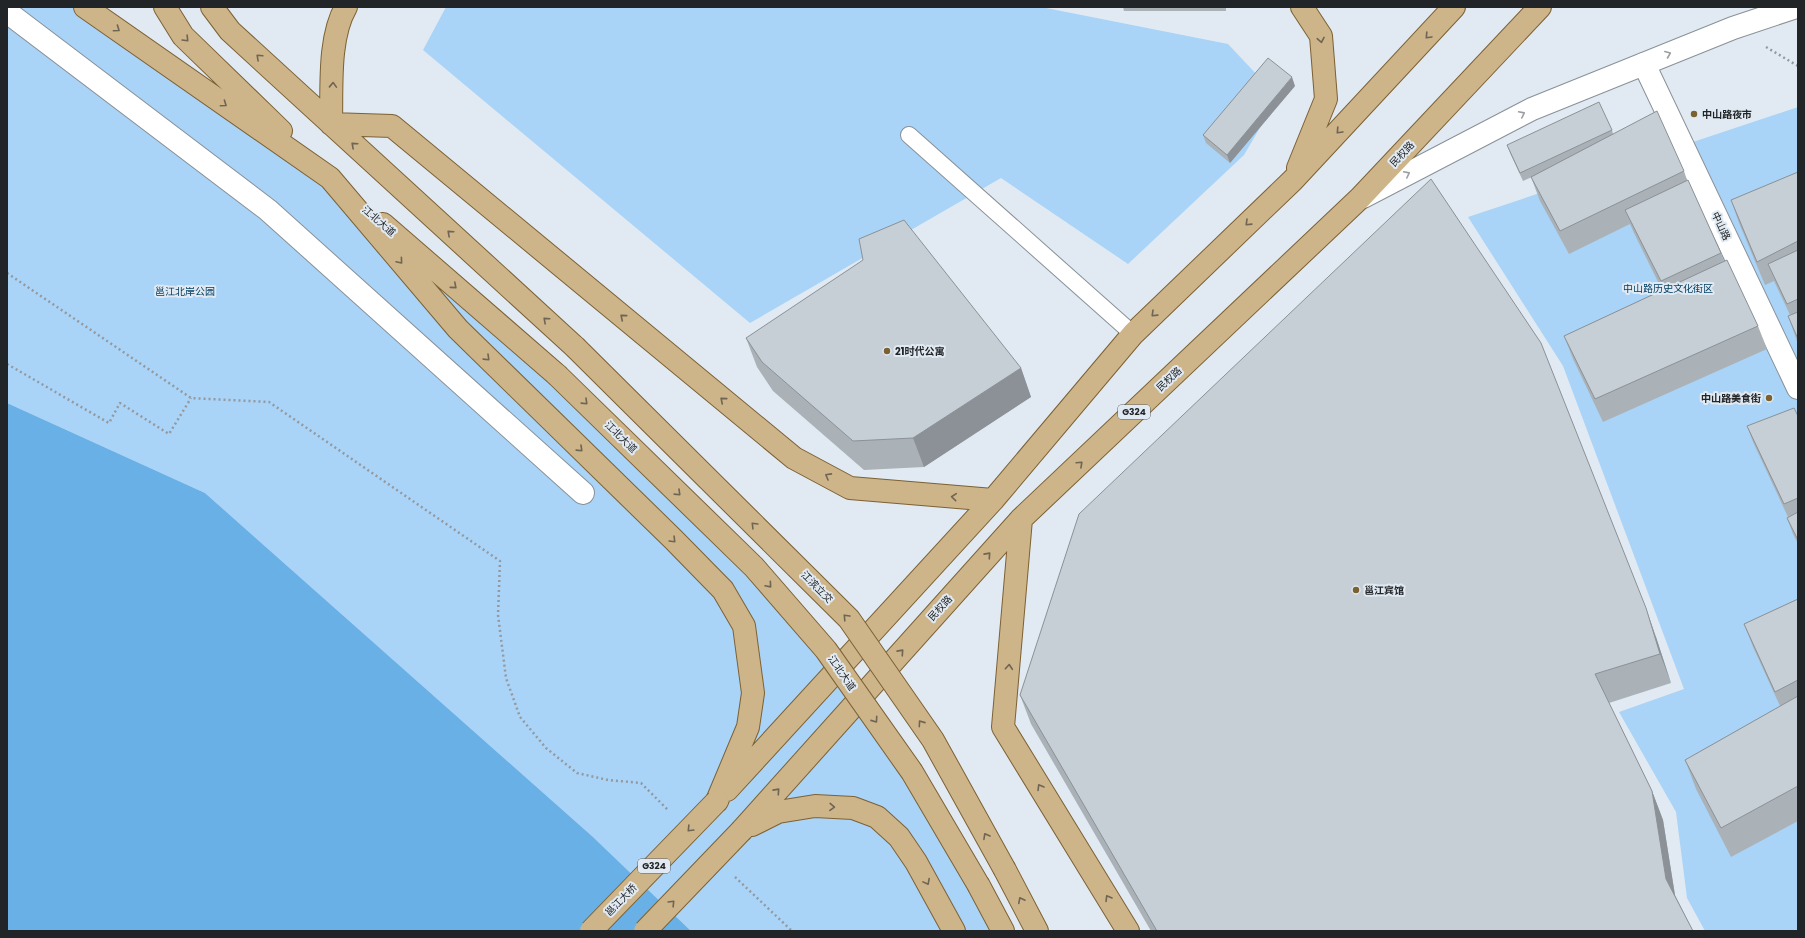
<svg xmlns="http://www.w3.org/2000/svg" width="1805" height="938" font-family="Poppins,'Noto Sans SC',sans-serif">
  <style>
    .green { fill: #a9d4f7 }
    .water { fill: #69b0e7 }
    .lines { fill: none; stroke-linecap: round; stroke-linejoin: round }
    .service-casing { stroke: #899198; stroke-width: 18 }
    .pedestrian-casing { stroke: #899198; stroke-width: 24 }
    .tertiary-casing { stroke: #899198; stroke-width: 24 }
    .primary-casing { stroke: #7c6134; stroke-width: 24 }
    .path { stroke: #93999f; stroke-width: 2.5; stroke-dasharray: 2 3; stroke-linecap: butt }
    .service { stroke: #fff; stroke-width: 16 }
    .pedestrian { stroke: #fff; stroke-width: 22 }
    .tertiary { stroke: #fff; stroke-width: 22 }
    .primary { stroke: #cdb489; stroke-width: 22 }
    .primary-bridge-casing { stroke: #7c6134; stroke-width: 24; stroke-linecap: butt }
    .primary-bridge { stroke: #cdb489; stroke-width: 22 }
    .wall { fill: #aab2b8 }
    .shaded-wall { fill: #8b9196 }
    .building { fill: #c6cfd6; stroke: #8b9196 }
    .oneway { stroke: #6f6554 }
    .oneway2 { stroke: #9c9d9e }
    .poi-dot { fill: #7b6032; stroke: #e1eaf2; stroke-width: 1.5 }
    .labels { text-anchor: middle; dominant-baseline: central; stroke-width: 4; stroke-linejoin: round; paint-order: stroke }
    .shield { fill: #e1eaf2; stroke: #5b6065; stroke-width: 1 }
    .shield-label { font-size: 9px; font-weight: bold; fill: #222528 }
    .poi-label { font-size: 10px; font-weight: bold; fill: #222528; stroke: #e1eaf2; text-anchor: start }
    .street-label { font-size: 10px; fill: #222528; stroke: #e1eaf2 }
    .park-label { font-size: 10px; fill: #053f63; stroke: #e1eaf2 }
  </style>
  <rect width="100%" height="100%" fill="#e1eaf2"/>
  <path class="green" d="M7,7H85L330,178L557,375L826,650L1003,931H691L593,837L205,493L7,403Z
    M446,7H1041L1228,44L1278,97L1244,155L1128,264L1001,178L750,323L423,50Z
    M1798,107V931H1705L1687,898L1676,812L1619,712L1684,689L1563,366L1468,217Z"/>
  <path class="water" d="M7,403L205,493L593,837L691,931H7Z"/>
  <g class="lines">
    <defs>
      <path id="service" d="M909,135L1133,334"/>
      <path id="pedestrian" d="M7,12L268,210L583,493
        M1644,64L1798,388"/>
      <path id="tertiary" d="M1363,197L1532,109L1733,28L1796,7"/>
      <path id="primary" d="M85,7L330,178L458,329L674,540L723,590L744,626L753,693L748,727L717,801
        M165,7L183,36L281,131
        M212,7L230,31L575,347
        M346,7C328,38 332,88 331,124L392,126L794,458L850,488L993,500
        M1298,168L1326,99L1321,36L1302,7
        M383,224L557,375
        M1021,519L1003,727L1128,931
        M727,790L993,500L1133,334L1293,180L1454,7
        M752,825L778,812L815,806L853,808L877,817L899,837L916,862L954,931
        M742,830L1021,519L1360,198L1540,7
        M1005,870L1037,931
        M979,886L1003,931"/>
    </defs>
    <use href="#service" class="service-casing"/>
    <use href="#pedestrian" class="pedestrian-casing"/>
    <use href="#tertiary" class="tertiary-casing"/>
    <use href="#primary" class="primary-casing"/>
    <path class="path" d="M1766,47L1798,66
      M7,273L191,398L269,402L500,561L498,615L506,678L520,717L546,748L577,773L608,780L641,783L669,811
      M7,364L109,423L120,403L169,434L191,398
      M735,877L792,931"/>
    <use href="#service" class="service"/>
    <use href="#pedestrian" class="pedestrian"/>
    <use href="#tertiary" class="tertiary"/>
    <use href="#primary" class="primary"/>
    <defs>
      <path id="primary-bridge" d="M575,347L849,619L933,740L1005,870
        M557,375L754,567L826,650L912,772L979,886
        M591,931L717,801
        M645,931L742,830"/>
    </defs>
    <use href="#primary-bridge" class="primary-bridge-casing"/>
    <use href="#primary-bridge" class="primary-bridge"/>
  </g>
  <path class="wall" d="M1123,7H1226V11H1124Z
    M1295,86L1230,163L1206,143L1203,135Z
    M1612,130L1613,134L1684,171L1687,180L1721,253L1724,262L1758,326L1767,349L1603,422L1573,359L1564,336L1662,290L1634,233L1630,224L1569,254L1540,201L1531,177L1534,176L1523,181L1510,153L1507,145Z
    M1798,172V344L1788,316L1790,315L1774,281L1765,285L1739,223L1731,200Z
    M746,338L1021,368L1031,397L924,467L864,470L773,391L757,367Z
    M1798,416V544L1793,534L1787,518L1788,517L1753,442L1747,426Z
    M1798,599V821L1731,857L1696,789L1685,760L1780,706L1753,647L1744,624Z
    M1656,637L1671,683L1609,703L1652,791L1663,820L1675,895L1693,931H1151L1031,724L1020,695Z"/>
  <path class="shaded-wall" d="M1292,77L1295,86L1230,163L1227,155Z
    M1021,368L1031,397L924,467L913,438Z
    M1646,608L1656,637L1671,683L1660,654Z
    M1652,791L1663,820L1677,908L1666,879Z"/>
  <path class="building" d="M1268,58L1292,77L1227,155L1203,135Z
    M1599,102L1612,130L1520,173L1507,145Z
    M1657,111L1684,171L1560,231L1531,177Z
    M1798,172V241L1757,262L1731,200Z
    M1431,179L1541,343L1646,608L1660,654L1595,674L1652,791L1666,879L1693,931H1157L1020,695L1079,514Z
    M1688,180L1721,253L1661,281L1625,210Z
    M904,220L1021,368L913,438L853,441L762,362L746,338L863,260L859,239Z
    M1798,250V299L1787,304L1768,264Z
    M1727,260L1758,326L1595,399L1564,336Z
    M1798,312V339L1788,316Z
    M1794,408L1798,416V498L1784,504L1747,426Z
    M1798,512V540L1787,518Z
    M1798,599V680L1775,692L1744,624Z
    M1798,696V786L1721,828L1685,760Z"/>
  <defs><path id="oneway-chevron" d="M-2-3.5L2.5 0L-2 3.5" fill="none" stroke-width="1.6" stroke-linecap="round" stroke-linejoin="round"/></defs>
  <g class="oneway">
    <use href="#oneway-chevron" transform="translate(117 29) rotate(35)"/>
    <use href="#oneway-chevron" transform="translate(1428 36) rotate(133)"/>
    <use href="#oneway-chevron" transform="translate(186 39) rotate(46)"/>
    <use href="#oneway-chevron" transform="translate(1321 40) rotate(79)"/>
    <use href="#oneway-chevron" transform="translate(259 57) rotate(-137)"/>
    <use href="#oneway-chevron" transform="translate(333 85) rotate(-88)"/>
    <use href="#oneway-chevron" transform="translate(224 104) rotate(35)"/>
    <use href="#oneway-chevron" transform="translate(1339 131) rotate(133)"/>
    <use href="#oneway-chevron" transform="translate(354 145) rotate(-138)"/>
    <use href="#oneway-chevron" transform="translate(1248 223) rotate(136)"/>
    <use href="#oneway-chevron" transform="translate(450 233) rotate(-138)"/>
    <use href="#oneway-chevron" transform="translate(400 261) rotate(50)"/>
    <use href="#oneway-chevron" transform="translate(454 286) rotate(41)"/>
    <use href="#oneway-chevron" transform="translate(1154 314) rotate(136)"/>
    <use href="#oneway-chevron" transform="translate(623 317) rotate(-140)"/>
    <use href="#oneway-chevron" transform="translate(546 320) rotate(-138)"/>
    <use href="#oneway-chevron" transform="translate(487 358) rotate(44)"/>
    <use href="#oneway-chevron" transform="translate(723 400) rotate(-140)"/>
    <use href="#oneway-chevron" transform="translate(585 402) rotate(44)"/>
    <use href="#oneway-chevron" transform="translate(580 449) rotate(44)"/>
    <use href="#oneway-chevron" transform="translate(1080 464) rotate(-43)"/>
    <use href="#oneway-chevron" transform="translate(828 476) rotate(-151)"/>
    <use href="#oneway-chevron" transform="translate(678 493) rotate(44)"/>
    <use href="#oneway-chevron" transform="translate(954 497) rotate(-175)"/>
    <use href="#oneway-chevron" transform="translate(754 525) rotate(-135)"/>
    <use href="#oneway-chevron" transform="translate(673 540) rotate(45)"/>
    <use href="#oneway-chevron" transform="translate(988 555) rotate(-48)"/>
    <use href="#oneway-chevron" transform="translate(769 585) rotate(49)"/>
    <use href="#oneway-chevron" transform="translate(846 617) rotate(-133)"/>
    <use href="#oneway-chevron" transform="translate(901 652) rotate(-48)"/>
    <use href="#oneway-chevron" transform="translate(1009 667) rotate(-85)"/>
    <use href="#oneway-chevron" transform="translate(875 720) rotate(55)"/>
    <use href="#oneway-chevron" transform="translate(921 723) rotate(-125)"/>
    <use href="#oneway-chevron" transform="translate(1040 787) rotate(-121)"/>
    <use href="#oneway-chevron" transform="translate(777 791) rotate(-48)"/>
    <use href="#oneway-chevron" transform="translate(832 807) rotate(2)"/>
    <use href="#oneway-chevron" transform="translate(690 829) rotate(134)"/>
    <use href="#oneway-chevron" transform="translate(986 836) rotate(-119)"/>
    <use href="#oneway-chevron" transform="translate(927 882) rotate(62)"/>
    <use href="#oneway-chevron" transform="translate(1108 898) rotate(-121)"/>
    <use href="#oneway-chevron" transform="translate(1021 900) rotate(-117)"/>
    <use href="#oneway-chevron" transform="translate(672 903) rotate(-46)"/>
  </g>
  <g class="oneway2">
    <use href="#oneway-chevron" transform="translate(1668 54) rotate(-22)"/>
    <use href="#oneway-chevron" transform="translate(1522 114) rotate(-27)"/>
    <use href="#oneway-chevron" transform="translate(1407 174) rotate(-27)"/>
  </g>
  <g class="poi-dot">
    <circle cx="1694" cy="114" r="4"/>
    <circle cx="887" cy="351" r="4"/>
    <circle cx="1769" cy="398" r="4"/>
    <circle cx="1356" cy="590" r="4"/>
  </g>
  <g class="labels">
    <g class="shield">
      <rect x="1118" y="405" width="32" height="14" rx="3"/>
      <rect x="638" y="859" width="32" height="14" rx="3"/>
    </g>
    <g class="shield-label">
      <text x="1134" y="412">G324</text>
      <text x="654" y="866">G324</text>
    </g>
    <g class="poi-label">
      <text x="1702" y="114">中山路夜市</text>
      <text x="895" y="351">21时代公寓</text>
      <text x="1761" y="398" text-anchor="end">中山路美食街</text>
      <text x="1364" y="590">邕江宾馆</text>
    </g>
    <g class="street-label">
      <text transform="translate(1402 154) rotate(-47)">民权路</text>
      <text transform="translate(379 221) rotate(41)">江北大道</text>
      <text transform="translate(1721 226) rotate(65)">中山路</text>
      <text transform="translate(1169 379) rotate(-43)">民权路</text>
      <text transform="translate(621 437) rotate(44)">江北大道</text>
      <text transform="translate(817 587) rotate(45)">江滨立交</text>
      <text transform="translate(940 608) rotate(-48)">民权路</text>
      <text transform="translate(842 673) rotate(55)">江北大道</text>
      <text transform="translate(621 900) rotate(-46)">邕江大桥</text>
    </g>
    <g class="park-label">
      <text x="1668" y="288">中山路历史文化街区</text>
      <text x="185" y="291">邕江北岸公园</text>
    </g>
  </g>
  <rect width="1805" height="938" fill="none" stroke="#222528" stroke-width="16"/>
</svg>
